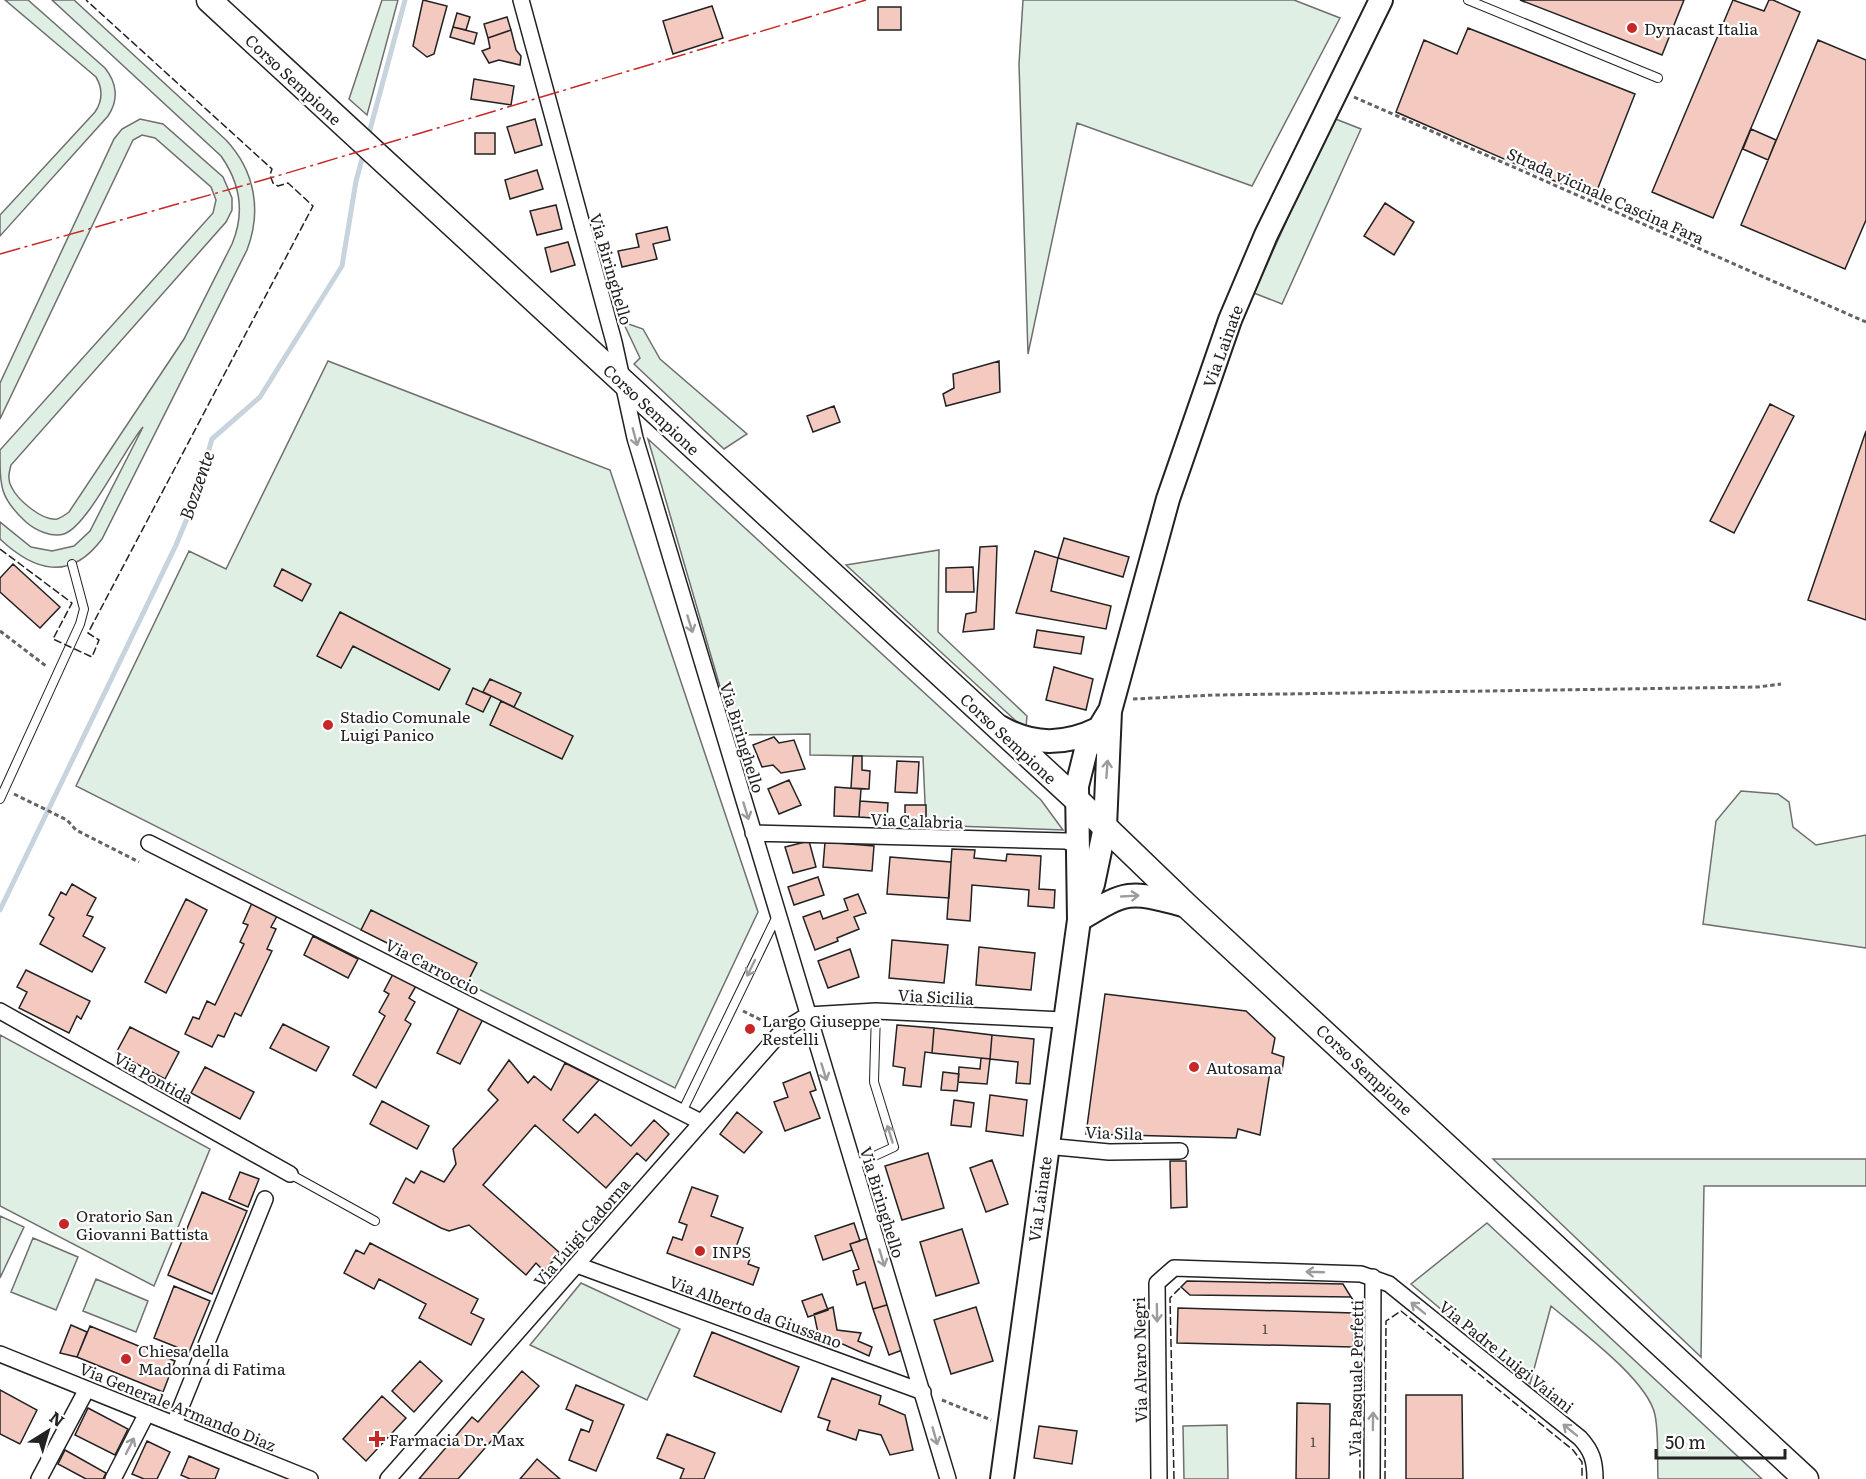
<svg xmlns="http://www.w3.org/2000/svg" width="1866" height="1479" font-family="Literata,serif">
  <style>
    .green { fill: #e0efe3; stroke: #6f6f6f; stroke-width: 1.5 }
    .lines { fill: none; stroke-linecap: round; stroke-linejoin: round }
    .stream { stroke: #c7d3dd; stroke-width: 5 }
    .building { fill: #f3c9c0; stroke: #222; stroke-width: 1.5 }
    .lane-casing { stroke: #222; stroke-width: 10 }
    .street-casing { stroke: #222; stroke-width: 18 }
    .secondary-casing { stroke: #222; stroke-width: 26 }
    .primary-casing { stroke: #222; stroke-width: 27 }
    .path { stroke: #646464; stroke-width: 3; stroke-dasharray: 4.5 3; stroke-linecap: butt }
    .lane { stroke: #fff; stroke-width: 8 }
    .street { stroke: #fff; stroke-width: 15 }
    .secondary { stroke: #fff; stroke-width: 22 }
    .primary { stroke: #fff; stroke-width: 24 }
    .fence { stroke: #222; stroke-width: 1.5; stroke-dasharray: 8 3; stroke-linecap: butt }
    .power { stroke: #c62828; stroke-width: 1.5; stroke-dasharray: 21 4.5 3 4.5; stroke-linecap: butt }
    .oneway { stroke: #9c9c9c }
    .poi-dot { fill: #c62828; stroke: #fff; stroke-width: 2 }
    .labels { text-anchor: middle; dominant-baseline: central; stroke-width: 4.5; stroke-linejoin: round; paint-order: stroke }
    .number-label { font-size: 14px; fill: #564c4a }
    .poi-label { font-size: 16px; fill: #222; stroke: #fff; text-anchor: start }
    .street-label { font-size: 16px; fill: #222; stroke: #fff }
    .water-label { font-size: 18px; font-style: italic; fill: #222; stroke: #fff }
  </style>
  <rect width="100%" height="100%" fill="#fff"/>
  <path class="green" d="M5,0H28L105,68C117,83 119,100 108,116L0,236V215L95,112C103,100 103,89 96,77Z
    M52,0H74L226,140C255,171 262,211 247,250L102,539C70,582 34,571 0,539V522L31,547L52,551L74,546L90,531L143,427C124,449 88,526 64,534C52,538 35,530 26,522C0,498 0,488 0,450L213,213L216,200L211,187L155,138L142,135L133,140L0,419V383L114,139L122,129L140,119L163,124L223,177L232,198V210L226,222L11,465C9,473 7,480 12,488C18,500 42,521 57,519C61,518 65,515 69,512L184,339L232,244C245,213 240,183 221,156Z
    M382,0H398L367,115L349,99Z
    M1023,0H1294L1340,18L1252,186L1077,123L1028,354L1019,64Z
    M1333,118L1361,129L1282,304L1254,293Z
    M623,322L643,329L660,359L747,434L724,449L634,364L640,358Z
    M328,361L610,470L758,912L675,1088L76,786L189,551L226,569Z
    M648,439L1041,800L1063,830L926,825L923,757L810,755V734L734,735Z
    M939,550L938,632L1027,716L1026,727L1016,721L846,565Z
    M1741,791L1778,794L1789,802L1793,827L1816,845L1866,835V948L1703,924L1716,821Z
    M0,1035L210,1149L154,1286L0,1206Z
    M1493,1159H1866V1186H1704L1701,1357Z
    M0,1216L24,1227L0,1278Z
    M1487,1223L1762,1479H1658C1657,1458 1659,1435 1655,1415C1648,1380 1578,1329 1551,1306L1530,1384L1411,1284Z
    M33,1238L78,1257L56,1310L11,1292Z
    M96,1279L148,1301L136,1332L83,1311Z
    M581,1283L680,1329L647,1400L530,1345Z
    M1227,1425L1228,1479H1184L1183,1426Z"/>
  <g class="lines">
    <path class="stream" d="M368,137L405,0
      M0,910L176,545L193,504L212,439L260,397L342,266L356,181L364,152"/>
  </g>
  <path class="building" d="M423,0L447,6L434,54L427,57L413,46Z
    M1520,0H1684L1662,55Z
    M1733,0L1764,11L1769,0H1773L1800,12L1713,218L1652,192Z
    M712,6L723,38L673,54L663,21Z
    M878,7H901V30H878Z
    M457,13L470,17L466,30L453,27Z
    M507,17L511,30L488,38L484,24Z
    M453,27L477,33L474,44L450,37Z
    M1468,28L1635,94L1594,198L1396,112L1424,40L1457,54Z
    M511,30L516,50L521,56L520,65L499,60L489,63L482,51L490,48L488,38Z
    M1818,40L1866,60V220L1845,269L1741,225Z
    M474,79L514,86L511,105L471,99Z
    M535,119L542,145L515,153L507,127Z
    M1751,129L1776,140L1768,160L1743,149Z
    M475,133H495V154H475Z
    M537,170L543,189L510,199L505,180Z
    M1385,203L1414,222L1394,255L1364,236Z
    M556,205L562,229L537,235L530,211Z
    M667,227L670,240L653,244L657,259L622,267L618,251L639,247L636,234Z
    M568,242L575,265L551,272L545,248Z
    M999,361L1000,392L946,406L943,394L954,388L953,374Z
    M1770,404L1794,416L1734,533L1710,521Z
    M834,406L840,422L813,432L807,416Z
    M1866,431V620L1808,600Z
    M1064,538L1129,557L1123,577L1058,558Z
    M997,546L994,629L963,632L966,614L976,612L980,547Z
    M1035,551L1058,558L1051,591L1111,606L1106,629L1016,613Z
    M13,564L60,607L40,628L0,592V578Z
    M973,567L974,592H946V568Z
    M282,569L311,584L302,601L274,586Z
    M340,612L450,669L439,690L353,646L341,668L317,656Z
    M1037,630L1084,637L1081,654L1034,647Z
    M1054,667L1093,679L1086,710L1046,700Z
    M490,679L521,693L514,707L483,692Z
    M473,688L491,696L483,712L466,704Z
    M501,701L573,736L562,759L490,725Z
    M774,737L779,743L794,740L805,769L781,773L773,765L762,767L753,745Z
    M853,756H862V770L870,771L869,789L851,788Z
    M897,761L919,762L917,793L895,792Z
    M789,780L801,805L779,814L768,789Z
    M835,787L861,789L859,817L834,816Z
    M860,801L888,803L887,819L859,817Z
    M905,805H926V825L905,824Z
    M809,841L816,867L793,873L785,847Z
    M825,842L874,846L872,871L823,867Z
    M952,849L975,850L974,858L1006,861L1007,854L1041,856L1039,889L1055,890L1054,908L1028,906L1029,890L972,885L970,921L947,919Z
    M890,857L951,862L949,898L887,894Z
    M818,877L824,895L794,905L788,887Z
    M72,884L96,898L87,915L93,917L83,936L105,948L92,972L40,944L54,918L49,915L61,892L66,895Z
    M858,894L866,913L854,917L859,929L837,938L838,941L815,950L803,917L820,911L823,919L848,910L844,899Z
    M186,899L207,910L166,993L145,982Z
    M252,903L277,916L271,927L276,929L267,949L272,951L241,1016L235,1013L224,1037L218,1035L212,1047L185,1034L193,1017L199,1019L207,1001L215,1005L244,944L240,942L248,925L243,923Z
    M371,910L477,963L467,983L361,930Z
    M313,936L358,959L348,978L304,955Z
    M892,940L948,945L944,983L889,978Z
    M979,947L1035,953L1031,990L976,985Z
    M850,949L859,977L828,988L818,961Z
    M26,970L90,1001L81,1019L77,1016L69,1033L19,1008L27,992L17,987Z
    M393,974L416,986L409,998L415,1002L405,1020L411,1024L376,1088L353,1075L385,1016L379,1012L389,994L384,991Z
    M1105,994L1246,1011L1275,1038L1272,1053L1284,1057L1282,1071L1270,1072L1260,1135L1238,1129L1236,1138L1086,1134Z
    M459,1008L483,1019L460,1064L437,1053Z
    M283,1024L329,1047L316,1071L270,1048Z
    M897,1025L934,1028L932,1053L925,1052L921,1087L903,1085L905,1068L893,1066Z
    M130,1027L179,1052L165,1079L116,1053Z
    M934,1028L992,1035L990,1059L932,1053Z
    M992,1035L1034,1039L1030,1084L1016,1083L1018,1062L990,1059Z
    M981,1058L990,1059L987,1084L958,1082L959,1067L980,1069Z
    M509,1060L528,1083L534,1076L551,1090L565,1063L599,1080L563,1120L578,1133L595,1114L631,1146L654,1120L669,1134L646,1161L637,1153L606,1188L535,1125L483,1185L560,1253L544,1271L536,1263L526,1275L469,1225L449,1231L441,1228L393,1203L406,1178L414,1183L421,1171L444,1182L456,1164L453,1149L498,1100L488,1090Z
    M205,1067L254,1092L240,1119L191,1093Z
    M810,1072L816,1090L810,1092L820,1118L785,1131L774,1102L788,1097L783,1083Z
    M943,1072L959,1074L957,1091L941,1090Z
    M990,1095L1027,1100L1023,1136L986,1131Z
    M954,1100L974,1103L971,1127L951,1125Z
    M382,1101L429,1126L417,1149L370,1124Z
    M737,1112L762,1132L744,1153L720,1134Z
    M928,1153L944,1208L902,1220L885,1166Z
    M992,1160L1008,1204L986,1212L970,1168Z
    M1170,1161H1186L1187,1207L1171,1208Z
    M240,1172L259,1179L248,1207L229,1199Z
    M692,1187L718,1196L711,1216L743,1228L735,1250L751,1256L748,1264L759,1268L753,1285L667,1253L673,1237L682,1240L687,1225L679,1222Z
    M202,1192L247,1211L212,1294L168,1275Z
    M854,1223L860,1241L850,1244L852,1250L823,1260L815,1236Z
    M962,1229L979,1283L936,1296L920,1242Z
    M868,1238L890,1304L873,1309L865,1282L857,1285L853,1271L859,1269L850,1244Z
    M370,1243L478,1299L471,1313L484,1319L471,1345L419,1318L426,1304L379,1279L374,1289L344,1273L356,1250L364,1254Z
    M1187,1281L1343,1284L1351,1297L1190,1295L1181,1287Z
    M174,1286L210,1301L189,1352L154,1338Z
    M822,1294L828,1310L808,1317L802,1301Z
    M890,1304L905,1349L889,1355L873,1309Z
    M833,1307L837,1330L861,1333L858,1341L872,1347L869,1356L818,1333L814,1314Z
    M976,1307L993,1361L951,1374L934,1320Z
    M1178,1308L1354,1313L1353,1347L1177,1343Z
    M71,1325L87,1332L77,1357L60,1353Z
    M90,1326L175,1361L163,1392L77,1357Z
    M712,1332L799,1367L781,1412L694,1376Z
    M420,1361L442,1381L414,1412L392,1391Z
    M522,1371L539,1386L458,1479H419L472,1417L478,1422Z
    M832,1378L881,1396L879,1404L905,1415L913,1450L890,1455L881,1435L859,1430L856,1440L827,1430L830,1421L818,1417Z
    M576,1385L624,1405L596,1471L569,1460L581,1429L589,1432L593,1421L566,1409Z
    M0,1390L37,1410L20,1444L0,1434Z
    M1406,1395H1462L1463,1479H1406Z
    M382,1396L406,1418L366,1461L343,1439Z
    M1297,1403L1330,1404L1329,1479H1296Z
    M88,1408L128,1429L115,1455L75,1435Z
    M1039,1426L1077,1431L1072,1464L1034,1458Z
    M667,1434L715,1453L704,1479H680L684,1469L657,1458Z
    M147,1441L170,1452L157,1479H144L132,1474Z
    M65,1450L106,1473L103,1479H86L58,1464Z
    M189,1456L219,1469L215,1479H190L181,1475Z
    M537,1459L560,1479H520Z"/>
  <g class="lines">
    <defs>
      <path id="lane" d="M1468,0L1658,78
        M0,799L80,624L84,609L72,564
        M682,1112L777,916
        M853,1166L894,1147L874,1082L876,1011
        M290,1174L375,1221"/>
      <path id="street" d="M521,0L614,342L635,438L948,1479
        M753,833L1066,841L1079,846
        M149,843L701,1122
        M0,1011L290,1174
        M1046,1146L1109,1152L1180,1151
        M577,1265L923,1392
        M0,1354L310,1479
        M174,1424L265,1199
        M39,1479L87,1389
        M113,1479L147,1413
        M388,1479L782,1031L808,1015L876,1011L1063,1020
        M1159,1479L1157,1283L1174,1268L1361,1274L1389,1284L1580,1438C1592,1451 1595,1461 1595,1479
        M1372,1479L1373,1277"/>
      <path id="secondary" d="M1000,727C1033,746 1065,745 1098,729
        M1079,920L1093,884L1105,827L1110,711L1168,499L1230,320L1266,235L1381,0
        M1079,920C1129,889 1130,891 1187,906
        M1002,1479L1079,920L1077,786L1086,750L1109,712"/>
      <path id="primary" d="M209,0L1078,801L1187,906L1806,1479"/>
    </defs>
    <use href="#lane" class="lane-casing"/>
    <use href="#street" class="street-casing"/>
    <use href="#secondary" class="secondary-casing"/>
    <use href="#primary" class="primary-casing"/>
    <path class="path" d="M1354,97L1866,322
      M0,631L46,666
      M1133,699L1215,695L1758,687L1781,684
      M14,794L67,820L76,830L139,862
      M743,1011L769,1024
      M942,1400L991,1420"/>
    <use href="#lane" class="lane"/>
    <use href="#street" class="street"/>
    <use href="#secondary" class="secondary"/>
    <use href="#primary" class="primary"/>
    <path class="fence" d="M0,549L72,603L53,639L92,657L99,640L88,633L313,206L288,183L278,186L273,183L270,175L272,169L86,0
      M1351,1297L1359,1308L1360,1479
      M1174,1479L1170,1298L1181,1287
      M1385,1479L1386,1321L1401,1311L1573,1450L1582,1462V1479"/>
    <path class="power" d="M0,254L277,176L866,0"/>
  </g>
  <defs><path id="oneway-shaft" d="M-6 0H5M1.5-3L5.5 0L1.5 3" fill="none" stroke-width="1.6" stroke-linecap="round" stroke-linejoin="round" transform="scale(1.5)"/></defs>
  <g class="oneway">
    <use href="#oneway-shaft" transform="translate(635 437) rotate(75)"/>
    <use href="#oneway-shaft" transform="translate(690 624) rotate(73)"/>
    <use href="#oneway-shaft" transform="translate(1107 769) rotate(-86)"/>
    <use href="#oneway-shaft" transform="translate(746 811) rotate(73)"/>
    <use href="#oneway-shaft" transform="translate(1130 896) rotate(-3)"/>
    <use href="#oneway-shaft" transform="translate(751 968) rotate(116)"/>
    <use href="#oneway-shaft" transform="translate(824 1072) rotate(73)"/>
    <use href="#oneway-shaft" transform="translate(890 1134) rotate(-107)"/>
    <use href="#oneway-shaft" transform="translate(882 1258) rotate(73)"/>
    <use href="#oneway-shaft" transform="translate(1315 1272) rotate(-178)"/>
    <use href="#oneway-shaft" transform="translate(1418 1308) rotate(-141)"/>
    <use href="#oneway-shaft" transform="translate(1157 1313) rotate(89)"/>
    <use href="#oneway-shaft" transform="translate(1373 1421) rotate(-89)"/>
    <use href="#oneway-shaft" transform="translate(1570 1430) rotate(-141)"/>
    <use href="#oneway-shaft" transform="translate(935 1436) rotate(74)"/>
    <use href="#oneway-shaft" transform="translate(130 1446) rotate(-63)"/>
  </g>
  <g class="poi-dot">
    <circle cx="1632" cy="28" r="6"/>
    <circle cx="328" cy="725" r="6"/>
    <circle cx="750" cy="1029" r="6"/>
    <circle cx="1194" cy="1067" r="6"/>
    <circle cx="64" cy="1224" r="6"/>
    <circle cx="700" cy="1251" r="6"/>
    <circle cx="126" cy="1359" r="6"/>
    <path d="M374 1430h6v6h6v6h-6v6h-6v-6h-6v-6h6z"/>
  </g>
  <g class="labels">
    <g class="number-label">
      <text x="1265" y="1328">1</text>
      <text x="1313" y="1441">1</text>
    </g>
    <g class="poi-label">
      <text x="1644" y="28">Dynacast Italia</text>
      <text x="340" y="716">Stadio Comunale<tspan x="340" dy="18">Luigi Panico</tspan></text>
      <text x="762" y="1020">Largo Giuseppe<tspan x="762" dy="18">Restelli</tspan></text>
      <text x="1206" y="1067">Autosama</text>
      <text x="76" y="1215">Oratorio San<tspan x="76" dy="18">Giovanni Battista</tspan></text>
      <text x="712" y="1251">INPS</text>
      <text x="138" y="1350">Chiesa della<tspan x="138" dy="18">Madonna di Fatima</tspan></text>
      <text x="389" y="1439">Farmacia Dr. Max</text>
    </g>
    <g class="street-label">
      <text transform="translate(294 79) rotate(43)">Corso Sempione</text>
      <text transform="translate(1606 195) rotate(24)">Strada vicinale Cascina Fara</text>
      <text transform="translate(612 269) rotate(74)">Via Biringhello</text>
      <text transform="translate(1222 346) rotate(-70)">Via Lainate</text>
      <text transform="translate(652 409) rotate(43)">Corso Sempione</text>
      <text transform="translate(743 737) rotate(73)">Via Biringhello</text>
      <text transform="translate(1009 738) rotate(43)">Corso Sempione</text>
      <text transform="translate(917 820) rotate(2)">Via Calabria</text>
      <text transform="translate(433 966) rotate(27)">Via Carroccio</text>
      <text transform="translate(936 996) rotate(3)">Via Sicilia</text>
      <text transform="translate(1365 1069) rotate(43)">Corso Sempione</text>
      <text transform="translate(154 1077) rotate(29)">Via Pontida</text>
      <text transform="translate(1114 1132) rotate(2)">Via Sila</text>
      <text transform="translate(1039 1199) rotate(-82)">Via Lainate</text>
      <text transform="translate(883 1202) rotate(73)">Via Biringhello</text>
      <text transform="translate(581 1232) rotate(-49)">Via Luigi Cadorna</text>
      <text transform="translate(756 1311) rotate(20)">Via Alberto da Giussano</text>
      <text transform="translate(1507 1356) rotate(39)">Via Padre Luigi Vaiani</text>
      <text transform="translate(1139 1360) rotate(-91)">Via Alvaro Negri</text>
      <text transform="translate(1355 1378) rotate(-89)">Via Pasquale Perfetti</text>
      <text transform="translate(178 1406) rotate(22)">Via Generale Armando Diaz</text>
    </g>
    <g class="water-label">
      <text transform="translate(196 485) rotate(-71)">Bozzente</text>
    </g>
  </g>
  <g transform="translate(48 1431) rotate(37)" stroke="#ffffff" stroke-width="4.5" paint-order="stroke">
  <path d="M0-4.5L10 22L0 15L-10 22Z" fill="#222222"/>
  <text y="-9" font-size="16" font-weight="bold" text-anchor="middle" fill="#222222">N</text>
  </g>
  <path d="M1656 1449v9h129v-9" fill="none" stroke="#222222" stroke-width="3"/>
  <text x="1665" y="1449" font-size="18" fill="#222222" stroke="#ffffff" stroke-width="4.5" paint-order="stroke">50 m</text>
</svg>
